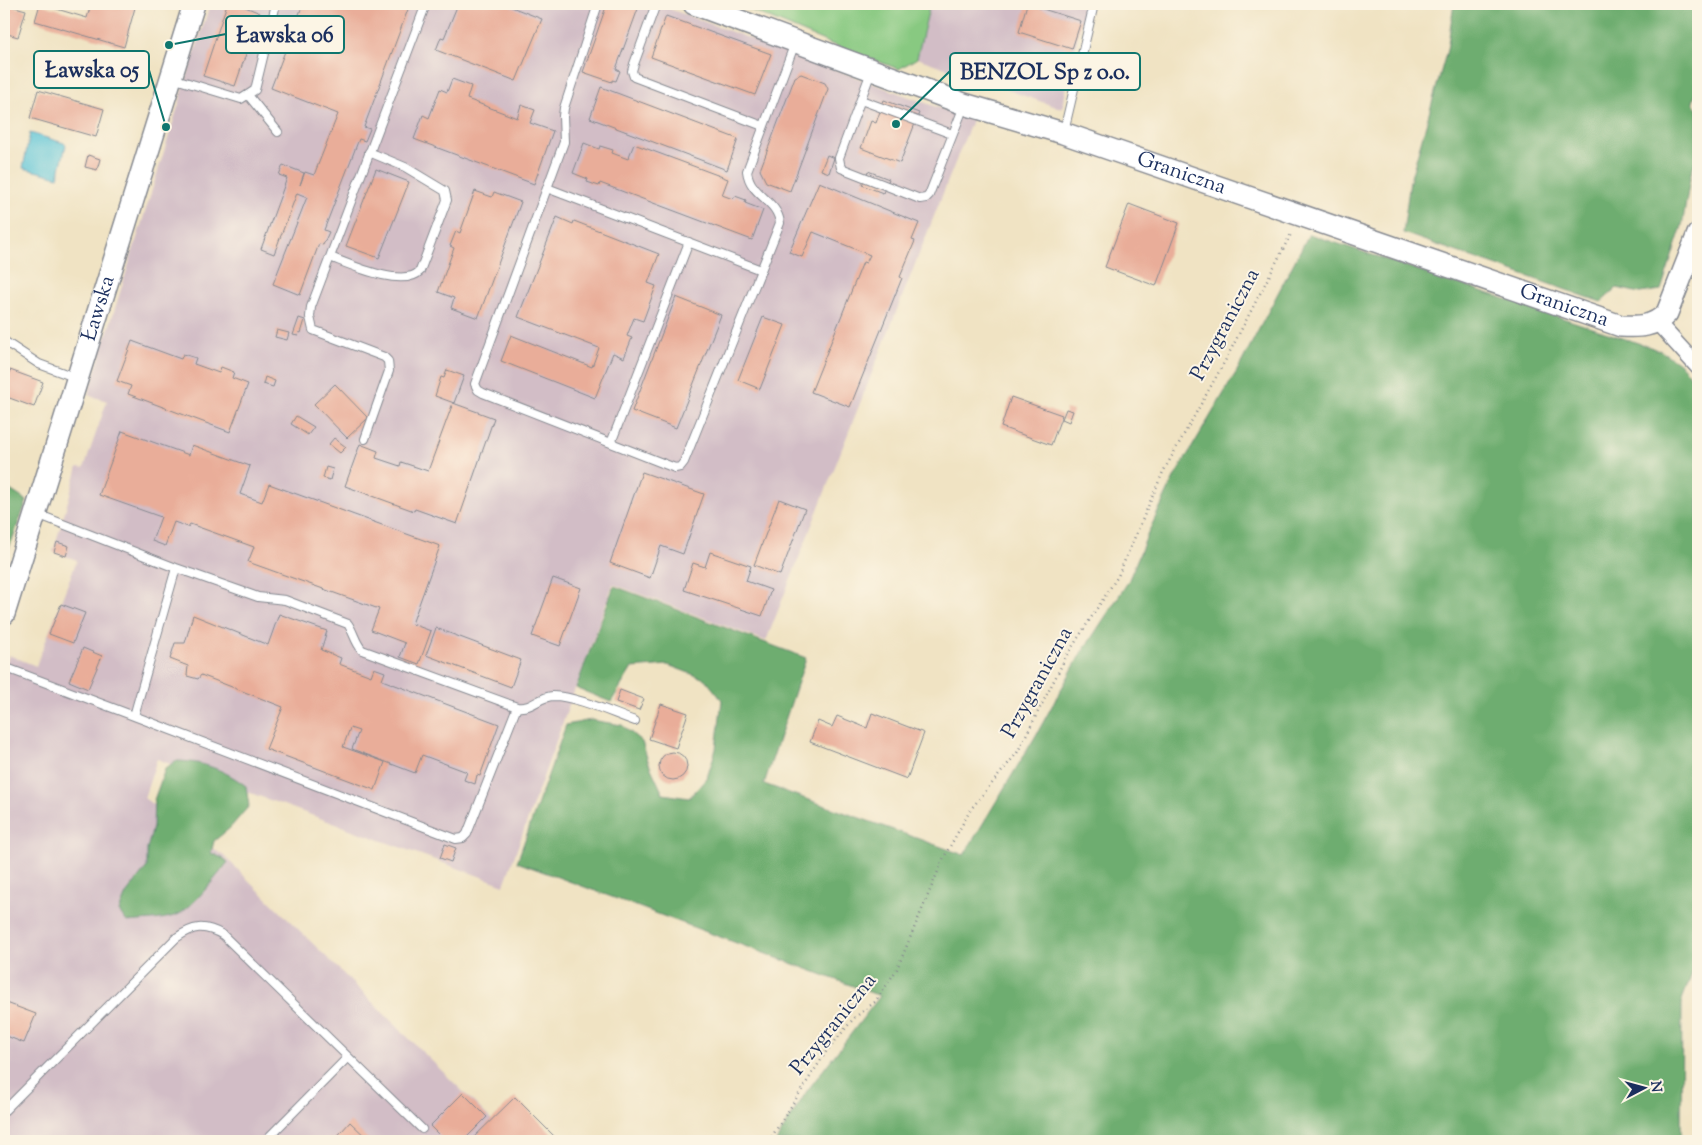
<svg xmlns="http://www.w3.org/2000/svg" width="1702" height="1145" font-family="'Sorts Mill Goudy',serif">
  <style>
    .industrial { fill: #d2bdc6 }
    .green { fill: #88c981; stroke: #527c70 }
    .forest { fill: #6ead6f; stroke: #446e66 }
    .water { fill: #5bc5d7; stroke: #3b7a9a }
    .building { fill: #e9ad99 }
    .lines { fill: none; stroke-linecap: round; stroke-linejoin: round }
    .lane-casing { stroke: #868990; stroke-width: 10 }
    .street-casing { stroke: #868990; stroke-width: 18 }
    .secondary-casing { stroke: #868990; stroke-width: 24 }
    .path { stroke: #868990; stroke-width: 2.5; stroke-dasharray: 1 4; stroke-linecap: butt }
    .lane { stroke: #fff; stroke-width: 8 }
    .street { stroke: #fff; stroke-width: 15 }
    .secondary { stroke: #fff; stroke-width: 21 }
    .labels { text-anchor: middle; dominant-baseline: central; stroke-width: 4; stroke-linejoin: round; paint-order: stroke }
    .street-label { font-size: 21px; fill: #1b2f5e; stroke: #fcf5e5 }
    .leader { fill: none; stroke: #0f766e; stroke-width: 2 }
    .callout-dot { fill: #0f766e; stroke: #fcf5e5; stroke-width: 2 }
    .callout { fill: #fcf5e5; stroke: #0f766e; stroke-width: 2 }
    .callout-label { font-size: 22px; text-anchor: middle; font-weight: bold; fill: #1b2f5e }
  </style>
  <rect width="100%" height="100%" fill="#fcf5e5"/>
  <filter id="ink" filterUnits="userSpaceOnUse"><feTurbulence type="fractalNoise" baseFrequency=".02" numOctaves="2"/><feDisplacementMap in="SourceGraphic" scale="10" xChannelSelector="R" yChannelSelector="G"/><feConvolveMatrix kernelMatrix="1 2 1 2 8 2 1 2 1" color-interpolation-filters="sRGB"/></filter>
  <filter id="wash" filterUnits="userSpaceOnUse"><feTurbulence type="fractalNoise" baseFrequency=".0096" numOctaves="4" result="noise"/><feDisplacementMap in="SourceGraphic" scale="20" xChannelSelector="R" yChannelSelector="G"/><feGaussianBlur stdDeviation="1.12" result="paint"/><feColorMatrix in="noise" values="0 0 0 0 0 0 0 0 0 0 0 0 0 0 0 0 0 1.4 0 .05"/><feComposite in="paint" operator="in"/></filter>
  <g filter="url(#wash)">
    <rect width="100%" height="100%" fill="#f0e3c3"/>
    <path class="industrial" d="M210,4H656L972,120L766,641L613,584L504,885L157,759L144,798L225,857L513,1141H4V670L9,655L36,666L77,560L53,552L78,467L84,468L107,401L88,395Z
      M930,4H1085L1062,109L917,58Z"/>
    <path class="green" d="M736,4H930L917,58L899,69L836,46Z"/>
    <path class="forest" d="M1454,4H1698V86L1693,102L1698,111V154L1691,173L1682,226L1661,290L1640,293L1617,288L1601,302L1403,233L1410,181L1447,50Z
      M1309,234L1659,350C1683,365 1690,368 1698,396V958L1682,1000L1681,1141H776L807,1091L880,996L517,862L566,725L591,720L622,725L642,742L649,764L663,794L689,798L707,778L716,749L722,700L705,679L668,665L632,668L611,702L576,688L614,586L806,658L764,784L964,855L1035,737L1079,657L1128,582L1149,531L1175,476L1237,371Z
      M4,486L27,501L4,561Z
      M175,761C202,761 225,770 246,786L249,806L230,828L214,841L211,853L222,858L228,862C219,874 189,911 177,915C160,921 144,920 127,922L119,911L126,894L147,867V849L153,827L154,800L165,769Z"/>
    <path class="water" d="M30,133L64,143L66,145L58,177L23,168Z"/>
    <g id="blocks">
      <path class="building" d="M4,4L26,10L18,37L4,33Z
        M40,4L87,18L91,4H136L124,47L35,21Z
        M227,4H238L260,13L235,86L203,76Z
        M303,4H410L364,127L370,129L365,141L359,139L324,230L329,232L323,245L319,244L300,295L273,284L307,197L297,193L274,254L261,249L287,178L279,175L283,165L304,173L300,185L305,172L314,175L338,114L271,88Z
        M458,4H504L542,19L516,81L436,50L441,37L444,38Z
        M607,4H633L639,6L616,69L620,71L616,81L612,80V82L583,72Z
        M1027,4L1081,21L1072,49L1019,32Z
        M666,16L771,54L755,95L651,57Z
        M801,74L825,83L828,89L790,191L766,182L760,170L795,77Z
        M452,79L471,86L467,99L517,118L521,105L535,110L530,123L553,131L534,184L414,139L423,115L429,118L440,89L447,92Z
        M601,87L738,139L727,170L590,118Z
        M38,90L104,109L96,137L30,118Z
        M884,100L919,113L900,163L861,148L871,121L876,123Z
        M584,143L599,149L600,146L613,150L612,153L628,159L634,144L728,179L722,195L733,199L735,196L746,200L745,203L763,210L752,240L600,183L599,186L587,182L588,179L573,173Z
        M88,155L100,159L97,170L85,167Z
        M827,155L834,158L829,173L821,170Z
        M376,169L409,182L379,258L346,246Z
        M868,171L889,179L883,193L862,185Z
        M819,182L919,223L912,240L915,241L900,277L902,278L850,407L811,392L863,262L866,263L870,255L813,232L802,257L789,252Z
        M475,191L492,197L494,192L521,202L478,318L451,308L454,298L438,292L454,248L450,246L456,231L460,233Z
        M1129,204L1179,223L1156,286L1105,267Z
        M557,217L573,224L574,221L659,254L648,283L656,286L643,321L634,318L627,336L632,338L624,358L613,353L595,398L501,361L511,335L592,367L599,348L518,317Z
        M676,297L721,315L676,428L632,411Z
        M763,317L785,325L760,389L738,380Z
        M299,318L305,320L301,333L299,332L298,336L293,335Z
        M277,330L289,333L287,340L275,337Z
        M132,341L181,359L183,354L196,358L194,364L219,373L221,367L234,372L232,378L248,384L230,432L128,394L131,386L117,381Z
        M10,370L43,382L34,407L4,396V388Z
        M447,370L464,376L454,403L435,396L441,377L444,378Z
        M265,377L275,381L273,387L263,384Z
        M335,384L368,418L347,438L314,404Z
        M1011,397L1062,415L1051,445L1001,427Z
        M453,403L494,418L457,524L415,509L414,511L345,486L360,444L378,451L376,458L400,466L401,462L428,471Z
        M1066,409L1073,411L1069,422L1062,419Z
        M296,416L314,427L308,435L291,424Z
        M122,431L189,455L192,445L250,466L240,494L262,502L269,484L440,546L412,624L431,631L419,664L400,657L405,643L371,630L379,609L248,562L254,547L190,524L188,527L174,522L165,546L152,541L161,517L99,495Z
        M334,438L346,447L340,453L329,444Z
        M326,467L333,469L330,480L323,478Z
        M642,472L704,494L683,554L661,546L650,578L610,563Z
        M779,499L805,509L780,575L754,565Z
        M57,542L69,546L66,556L54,552Z
        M710,552L751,566L746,581L771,590L762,616L684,590L693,563L705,567Z
        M553,578L581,588L560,646L532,636Z
        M61,604L85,613L73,643L49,634Z
        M279,614L327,631L321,650L341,658L339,664L371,676L374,668L385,672L382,680L499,724L480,776L477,775L475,784L464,780L467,772L422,755L415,773L352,749L359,731L350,728L343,747L385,762L375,790L266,749L283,707L201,675L198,679L187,676L188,666L170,659L175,643H185L193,615L268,645Z
        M436,628L521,660L511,687L426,655Z
        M83,648L102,656L88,689L69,681Z
        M620,690L644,699L639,710L616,702Z
        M661,704L688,713L676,748L649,739Z
        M872,713L924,733L907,779L810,742L818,721L832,727L837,716L867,728Z
        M659 766a14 14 0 1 1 28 0a14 14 0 1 1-28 0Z
        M445,844L456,848L451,862L440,858Z
        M4,1002L36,1014L24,1043L4,1035Z
        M463,1093L487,1117L463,1141H445L430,1126Z
        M515,1097L559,1141H470Z
        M350,1122L370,1141H327L330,1138L333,1141Z"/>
    </g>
  </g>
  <g filter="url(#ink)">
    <use href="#blocks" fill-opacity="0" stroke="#868990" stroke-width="1"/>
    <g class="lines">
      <defs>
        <path id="lane" d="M578,4H579
          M598,4L564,108L563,116L564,142L475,384L478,390L483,393L675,468L680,467L684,462L780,223C777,199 750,196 747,171L795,43
          M656,4L634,64L632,71L634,77L763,126
          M871,72L839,158L841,168L920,199L926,198L929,195L964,106
          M172,78L241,99L255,90L276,4
          M248,95L278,132
          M861,100L952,134
          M1064,131L1094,4
          M547,188L761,270
          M330,257C349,264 403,289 420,271L447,200L445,191L405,167L369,152
          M4,341L39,364L77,378
          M365,439L389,371L388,361L384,357L313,330L310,317L311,307L426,4
          M611,443L689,242
          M37,514L176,568L258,597L285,600L348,624C354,633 355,642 362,650L517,707C533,709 538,697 553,696C576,696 612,713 635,721
          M176,568L134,716L456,839L463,838L467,834L517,707
          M4,667L134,716
          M4,1111L176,938C193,926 204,924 223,935L422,1129
          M265,1141L348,1057"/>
        <path id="street" d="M1657,322L1698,367"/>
        <g id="secondary">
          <path id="s1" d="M694,4L964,104L1063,133L1621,326C1639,327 1654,327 1667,313L1698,234"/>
          <path id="s2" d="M4,614L194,4"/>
        </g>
      </defs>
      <use href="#lane" class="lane-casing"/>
      <use href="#street" class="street-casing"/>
      <use href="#secondary" class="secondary-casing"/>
      <path class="path" d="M769,1141L826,1052L854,1018L875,1002L897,969L944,857L971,809L1017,753L1067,655L1118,576L1163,472L1225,361L1292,232"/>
      <use href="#lane" class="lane"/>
      <use href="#street" class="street"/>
      <use href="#secondary" class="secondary"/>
    </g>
  </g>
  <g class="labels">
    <g class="street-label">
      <text stroke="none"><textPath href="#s1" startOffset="516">Graniczna</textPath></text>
      <text stroke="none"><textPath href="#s1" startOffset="921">Graniczna</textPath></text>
      <text stroke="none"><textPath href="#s2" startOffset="320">Ławska</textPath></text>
      <text transform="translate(1226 325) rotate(-62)">Przygraniczna</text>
      <text transform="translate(1038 683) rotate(-61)">Przygraniczna</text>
      <text transform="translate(834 1025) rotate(-51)">Przygraniczna</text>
    </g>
  </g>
  <path class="leader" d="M169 45L226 34M166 127L149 70M896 124L950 71"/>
  <g class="callout-dot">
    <circle cx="169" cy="45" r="5"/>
    <circle cx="166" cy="127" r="5"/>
    <circle cx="896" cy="124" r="5"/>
  </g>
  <g class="callout">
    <rect x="226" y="16" width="118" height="37" rx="5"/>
    <rect x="34" y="51" width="115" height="37" rx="5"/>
    <rect x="950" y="53" width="190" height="37" rx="5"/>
  </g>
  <g class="callout-label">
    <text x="285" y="42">Ławska 06</text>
    <text x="92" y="77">Ławska 05</text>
    <text x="1045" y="79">BENZOL Sp z o.o.</text>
  </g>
  <rect width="1702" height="1145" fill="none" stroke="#fcf5e5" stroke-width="20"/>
  <g transform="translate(1644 1088) rotate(84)" stroke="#fcf5e5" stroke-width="4" paint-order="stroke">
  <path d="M0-4L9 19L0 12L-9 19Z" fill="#1b2f5e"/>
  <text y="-8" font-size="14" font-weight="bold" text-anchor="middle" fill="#1b2f5e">N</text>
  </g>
</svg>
